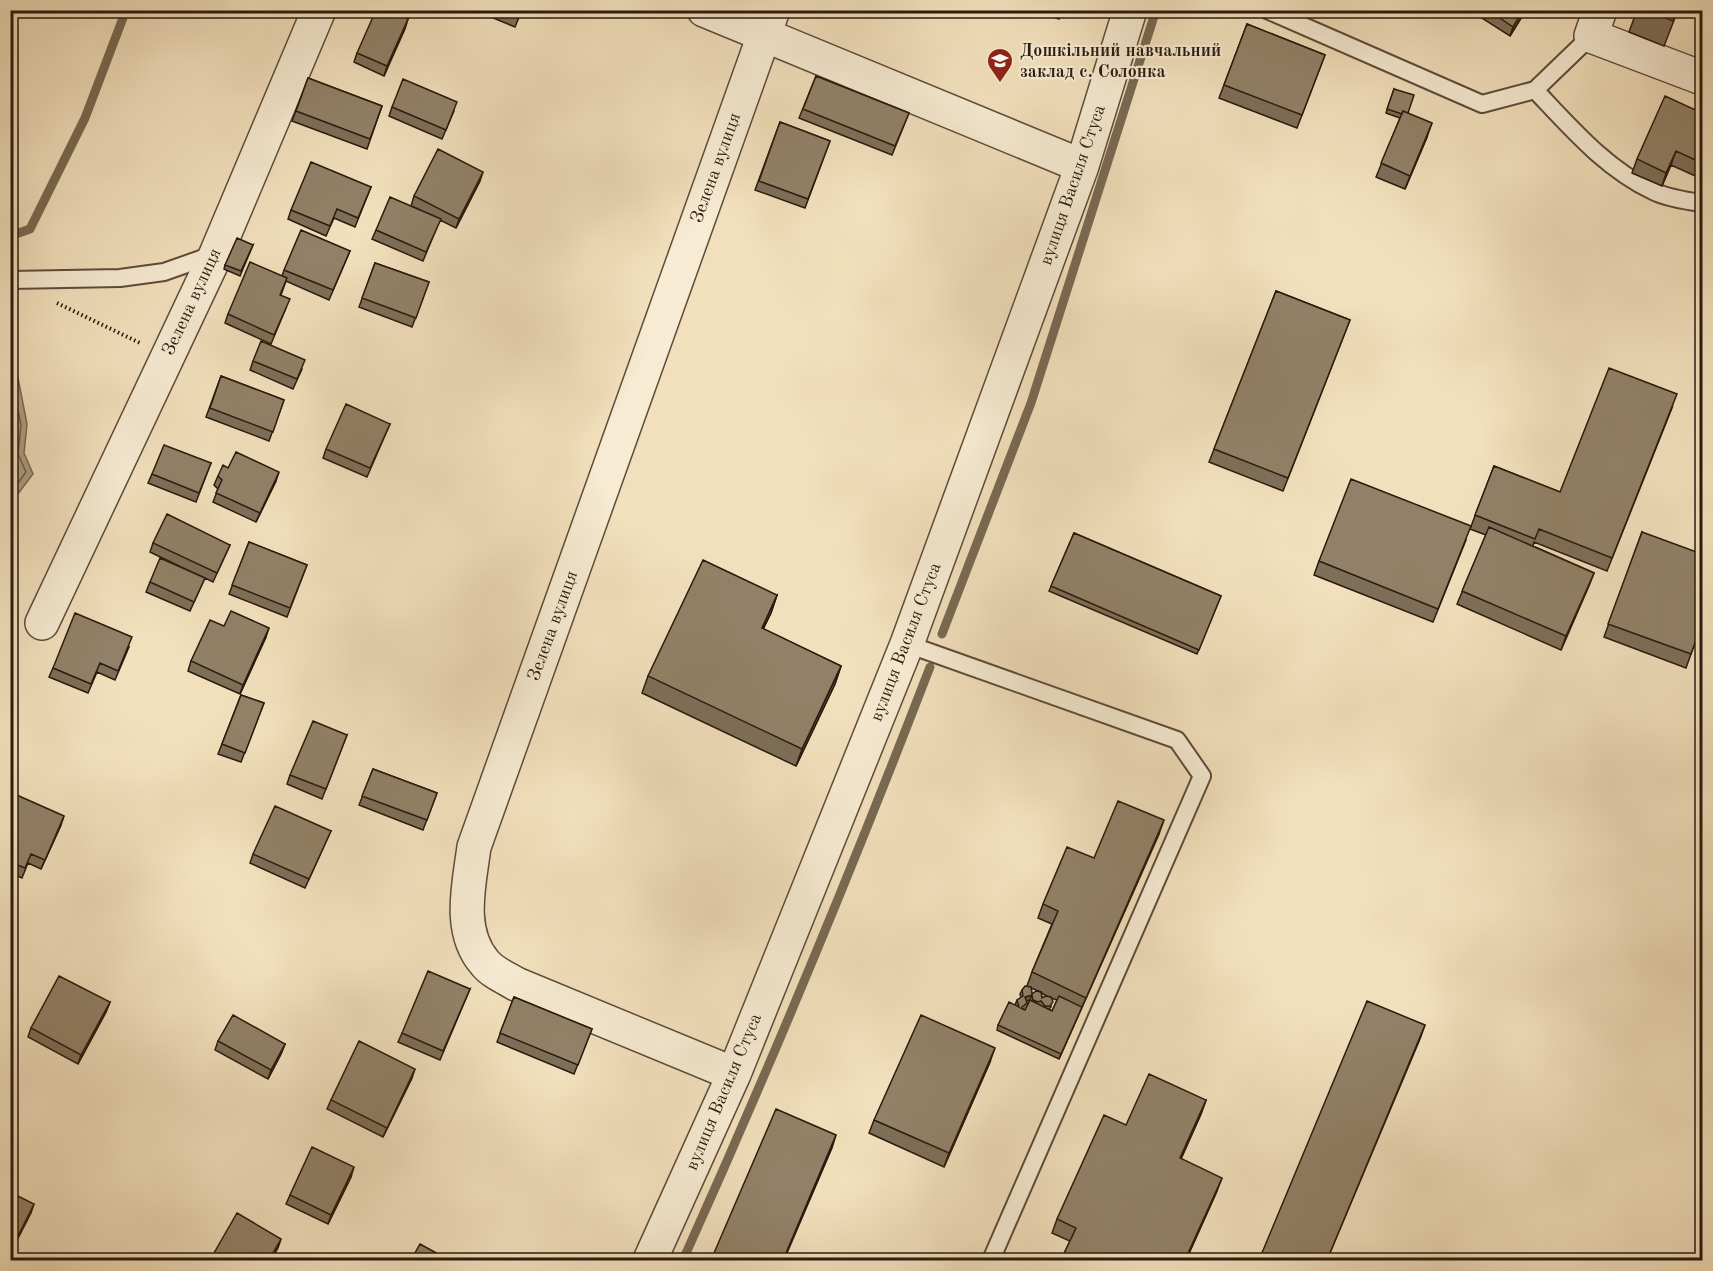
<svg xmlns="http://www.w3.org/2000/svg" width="1713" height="1271" font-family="'Old Standard TT',serif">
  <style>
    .water { fill: #ae9d81; stroke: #796953; stroke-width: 1.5 }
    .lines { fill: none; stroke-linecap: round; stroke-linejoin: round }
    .shore { stroke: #6c5c48; stroke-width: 1.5 }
    .stream { stroke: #796953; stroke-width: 9 }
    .lane-casing { stroke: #5c4c3a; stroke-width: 20 }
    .street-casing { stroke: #5c4c3a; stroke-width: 36 }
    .path { stroke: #2a1a0e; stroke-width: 4; stroke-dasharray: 1.5 3; stroke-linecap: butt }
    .lane { stroke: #f7ebd3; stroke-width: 16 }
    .street { stroke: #f7ebd3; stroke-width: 33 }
    .wall { fill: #7e6f59; stroke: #2a1a0e; stroke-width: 1.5; fill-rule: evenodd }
    .shaded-wall { fill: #665a49; stroke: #2a1a0e; stroke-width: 1.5 }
    .building { fill: #928168; stroke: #2a1a0e; stroke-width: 1.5 }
    .labels { text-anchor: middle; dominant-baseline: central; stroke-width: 4.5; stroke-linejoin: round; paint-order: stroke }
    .poi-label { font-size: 18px; font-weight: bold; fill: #2a1a0e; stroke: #f7ebd3; text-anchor: start }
    .street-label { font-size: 18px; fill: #2a1a0e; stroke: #f7ebd3 }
  </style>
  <rect width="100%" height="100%" fill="#f2e0bc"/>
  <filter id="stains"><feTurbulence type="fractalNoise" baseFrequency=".00333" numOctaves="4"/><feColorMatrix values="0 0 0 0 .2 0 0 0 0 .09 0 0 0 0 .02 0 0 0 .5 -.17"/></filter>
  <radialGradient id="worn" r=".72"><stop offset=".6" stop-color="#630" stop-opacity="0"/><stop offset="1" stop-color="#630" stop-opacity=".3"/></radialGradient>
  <path class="water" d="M10,378H18L27,424L24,453L33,474L14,499L11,500Z"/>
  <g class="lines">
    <path class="shore" d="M10,384L13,386L21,425L18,454L26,472L10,494
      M10,411L13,425L11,454L17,471L10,481"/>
    <path class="stream" d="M10,236L30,229L85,118L126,10
      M942,634L1031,403L1156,10
      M683,1260C771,1065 853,867 930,667"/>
    <defs>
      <path id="lane" d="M1267,10L1482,104L1535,90L1591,36
        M1535,90C1571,128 1606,169 1653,191C1667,198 1687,201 1702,203
        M10,280L120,278L164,272L215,254
        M907,644L1177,740L1202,776L991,1260"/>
      <path id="street" d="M704,10L1082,166
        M1600,10L1591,36L1702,78
        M42,623L216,254L319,10
        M734,1074L516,984C506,978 492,972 485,963C457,931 469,885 474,847L773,10
        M650,1260L734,1074L907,644L1082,166L1130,10"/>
    </defs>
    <use href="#lane" class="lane-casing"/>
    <use href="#street" class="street-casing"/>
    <path class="path" d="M57,303L140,343"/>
    <use href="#lane" class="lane"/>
    <use href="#street" class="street"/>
  </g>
  <path class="wall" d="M474,10H522L515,27Z
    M1033,10H1062L1059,19Z
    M1479,10H1526L1510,36L1477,15Z
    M1637,10H1678L1664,46L1629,32Z
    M408,19L384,76L354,62L357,53Z
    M1247,24L1325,55L1297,128L1219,98Z
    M816,76L909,113L892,155L799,118Z
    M308,78L382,106L367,149L292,121Z
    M1394,89L1408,113L1427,137L1405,189L1376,177L1400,118L1386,113Z
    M392,107L454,111L442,139L389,116Z
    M1702,113V179L1671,165L1662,186L1632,173L1637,159Z
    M780,122L830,141L805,208L755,190Z
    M480,181L456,228L440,220L423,261L372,239L376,230L420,210L411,206L414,196Z
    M371,187L355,227L334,218L326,236L288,219L291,210Z
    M253,245L240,276L224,269L225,265Z
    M350,251L329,300L286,281L281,295L286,308L271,344L225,323L228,314L282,276L284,270Z
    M375,263L429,282L412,327L359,307Z
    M1276,291L1350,320L1283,491L1209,462Z
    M253,361L302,369L293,389L250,370Z
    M221,376L284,400L269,441L206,417Z
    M1672,408L1607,571L1534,542L1533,546L1594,573L1561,650L1457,604L1486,535L1470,529L1494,466L1560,492Z
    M390,424L367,477L323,458L326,449Z
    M211,463L196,502L148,483L152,474Z
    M228,468L276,481L256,522L213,502L218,489L214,485L218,476Z
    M1642,532L1702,623L1686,668L1604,637Z
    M1074,533L1221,596L1197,654L1049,591Z
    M1466,540L1433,622L1314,575L1319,561Z
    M249,542L307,565L287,617L229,594Z
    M153,543L230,545L213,582L205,578L190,611L146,592L150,582L204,578L150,552Z
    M777,595L771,613L763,629L841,666L835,684L796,766L642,693L648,676Z
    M224,626L266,637L240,694L188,671L191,661Z
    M129,647L115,680L97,672L88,693L49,677L53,668Z
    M241,695L264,703L241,762L218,754Z
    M347,735L322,799L287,784L290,775Z
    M373,769L437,793L423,830L359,805Z
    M10,792L61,825L41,869L28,863L22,878L10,873Z
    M331,831L305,888L250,863L253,854Z
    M1159,834L1059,1059L997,1030L998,1025L1015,1005L1017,1000L1021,998L1020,994L1022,990L1029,987L1027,986L1032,972L1052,924L1038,918L1043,904L1094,858ZM1031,988L1041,992L1032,994ZM1041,993L1049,997L1042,998ZM1051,998L1057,1000L1052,1011L1049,1009L1051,1007Z
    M470,989L440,1060L398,1042L402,1033Z
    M514,997L592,1029L574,1074L497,1042Z
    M110,1002L106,1012L78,1064L28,1037L31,1028Z
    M218,1041L285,1044L281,1054L268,1079L215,1050Z
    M990,1062L944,1167L869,1133L874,1120Z
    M412,1078L383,1137L327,1109L331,1100Z
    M1206,1100L1201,1114L1181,1159L1217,1191L1186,1260H1061L1070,1241L1052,1233L1057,1219L1126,1125Z
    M351,1177L328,1224L286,1204L290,1195Z"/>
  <path class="shaded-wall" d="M1523,10H1526L1510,36L1513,27Z
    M408,19L405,29L384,76L387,66Z
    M1432,123L1427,137L1405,189L1410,176Z
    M1676,151L1671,165L1662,186L1666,173Z
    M483,172L480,181L456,228L459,219Z
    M279,472L276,481L256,522L260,513Z
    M1594,573L1589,586L1561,650L1566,636Z
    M777,595L771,613L755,646L762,628Z
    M269,628L266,637L240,694L243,685Z
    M841,666L835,684L796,766L802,749Z
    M64,816L61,825L41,869L45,860Z
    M1164,820L1159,834L1059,1059L1086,998Z
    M1032,995L1030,1000L1023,1002L1025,997Z
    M110,1002L106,1012L78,1064L81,1055Z
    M1425,1025L1420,1039L1327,1260Z
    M285,1044L281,1054L268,1079L271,1070Z
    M995,1048L990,1062L944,1167L949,1153Z
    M415,1069L412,1078L383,1137L387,1128Z
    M1206,1100L1201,1114L1175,1172L1180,1158Z
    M836,1135L832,1148L784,1260H783Z
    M354,1167L351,1177L328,1224L331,1215Z
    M1222,1178L1217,1191L1186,1260H1185Z
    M34,1204L31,1213L10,1254V1252Z
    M281,1239L278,1248L271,1260H269Z"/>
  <path class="building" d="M376,10H388L408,19L387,66L357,53Z
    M500,10H521L518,18Z
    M1488,10H1523L1513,27Z
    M1646,10H1677L1673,21Z
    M1247,24L1325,55L1302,115L1224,85Z
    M816,76L909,113L895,146L803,109Z
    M308,78L382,106L370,139L296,111Z
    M403,79L457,102L446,130L392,107Z
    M1394,89L1414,95L1408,113L1403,111L1402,114L1387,109Z
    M1665,96L1702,113V163L1676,151L1666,173L1637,159Z
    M1403,111L1432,123L1410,176L1381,163Z
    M780,122L830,141L808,199L759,181Z
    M438,149L483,172L459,219L414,196Z
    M311,162L371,187L358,218L337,209L330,226L291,210Z
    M390,197L441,219L426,252L376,230Z
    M301,230L350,251L333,290L284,270Z
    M237,238L253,245L241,271L225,265Z
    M250,262L287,278L280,295L290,299L274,335L228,314Z
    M375,263L429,282L416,318L362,298Z
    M1276,291L1350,320L1288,478L1214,449Z
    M261,341L305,360L297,379L253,361Z
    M1609,368L1677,394L1612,558L1539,529L1535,539L1475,515L1494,466L1560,492Z
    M221,376L284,400L273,432L210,408Z
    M346,404L390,424L370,468L326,449Z
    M164,445L211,463L199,493L152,474Z
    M236,452L279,472L260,513L216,493L222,480L218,476L223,465L228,468Z
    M1351,479L1471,526L1438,609L1319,561Z
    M167,514L230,545L217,573L153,543Z
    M1489,527L1594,573L1566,636L1462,591Z
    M1642,532L1702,554V623L1691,654L1608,624Z
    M1074,533L1221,596L1199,650L1051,586Z
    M249,542L307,565L290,608L232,585Z
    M160,558L205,578L194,602L150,582Z
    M703,560L777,595L762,628L841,666L802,749L648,676Z
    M231,611L269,628L243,685L191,661L210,620L224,626Z
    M75,613L132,637L118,671L100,663L91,684L53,668Z
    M241,695L264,703L245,753L222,744Z
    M313,721L347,735L326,789L290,775Z
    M373,769L437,793L427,820L362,796Z
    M10,792L64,816L45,860L31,854L25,868L10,862Z
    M1118,801L1164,820L1086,998L1032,972L1058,911L1043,904L1067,847L1094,858Z
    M275,806L331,831L309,879L253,854Z
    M428,971L470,989L443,1051L402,1033Z
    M59,976L110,1002L81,1055L31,1028Z
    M1025,986L1031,987L1032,994L1036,991L1041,992L1042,998L1046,996L1051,997L1053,1002L1050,1006H1045L1041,1001L1038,1002L1033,1000L1032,995L1025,997L1027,1003L1021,1008L1025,1010L1030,1000L1052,1011L1059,996L1082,1007L1061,1054L998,1025L1009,1002L1019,1007L1017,1000L1023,996L1022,990Z
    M514,997L592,1029L578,1065L500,1033Z
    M1367,1001L1425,1025L1327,1260H1259Z
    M233,1015L285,1044L271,1070L218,1041Z
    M921,1015L995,1048L949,1153L874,1120Z
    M359,1041L415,1069L387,1128L331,1100Z
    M1149,1074L1206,1100L1180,1158L1222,1178L1185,1260H1137L1134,1259L1133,1260H1061L1076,1228L1057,1219L1104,1115L1126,1125Z
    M776,1109L836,1135L783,1260H711Z
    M312,1147L354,1167L331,1215L290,1195Z
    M10,1192L34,1204L10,1252Z
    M237,1213L281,1239L269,1260H210Z
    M420,1244L449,1260H411Z"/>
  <defs>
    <symbol id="school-pin" viewBox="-11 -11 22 30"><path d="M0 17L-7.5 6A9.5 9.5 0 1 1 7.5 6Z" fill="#8f2418" stroke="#f7ebd3"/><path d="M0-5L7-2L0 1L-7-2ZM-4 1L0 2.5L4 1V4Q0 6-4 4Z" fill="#fff"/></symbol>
  </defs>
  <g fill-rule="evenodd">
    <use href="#school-pin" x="985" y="46" width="30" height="40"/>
  </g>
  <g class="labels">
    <g class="poi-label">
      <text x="1020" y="51">Дошкільний навчальний<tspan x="1020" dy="21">заклад с. Солонка</tspan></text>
    </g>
    <g class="street-label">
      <text transform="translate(716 168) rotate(-70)">Зелена вулиця</text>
      <text transform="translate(1073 185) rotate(-71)">вулиця Василя Стуса</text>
      <text transform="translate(192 302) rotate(-65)">Зелена вулиця</text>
      <text transform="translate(553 626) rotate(-70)">Зелена вулиця</text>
      <text transform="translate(906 642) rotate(-69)">вулиця Василя Стуса</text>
      <text transform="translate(724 1092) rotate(-67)">вулиця Василя Стуса</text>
    </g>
  </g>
  <rect width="1713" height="1271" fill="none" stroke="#f2e0bc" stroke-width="36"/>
  <rect x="12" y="12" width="1689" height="1247" fill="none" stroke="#2a1a0e" stroke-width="3"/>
  <rect x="18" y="18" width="1677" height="1235" fill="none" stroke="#2a1a0e" stroke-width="1.5"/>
  <rect width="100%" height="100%" filter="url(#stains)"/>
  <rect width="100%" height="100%" fill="url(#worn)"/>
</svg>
